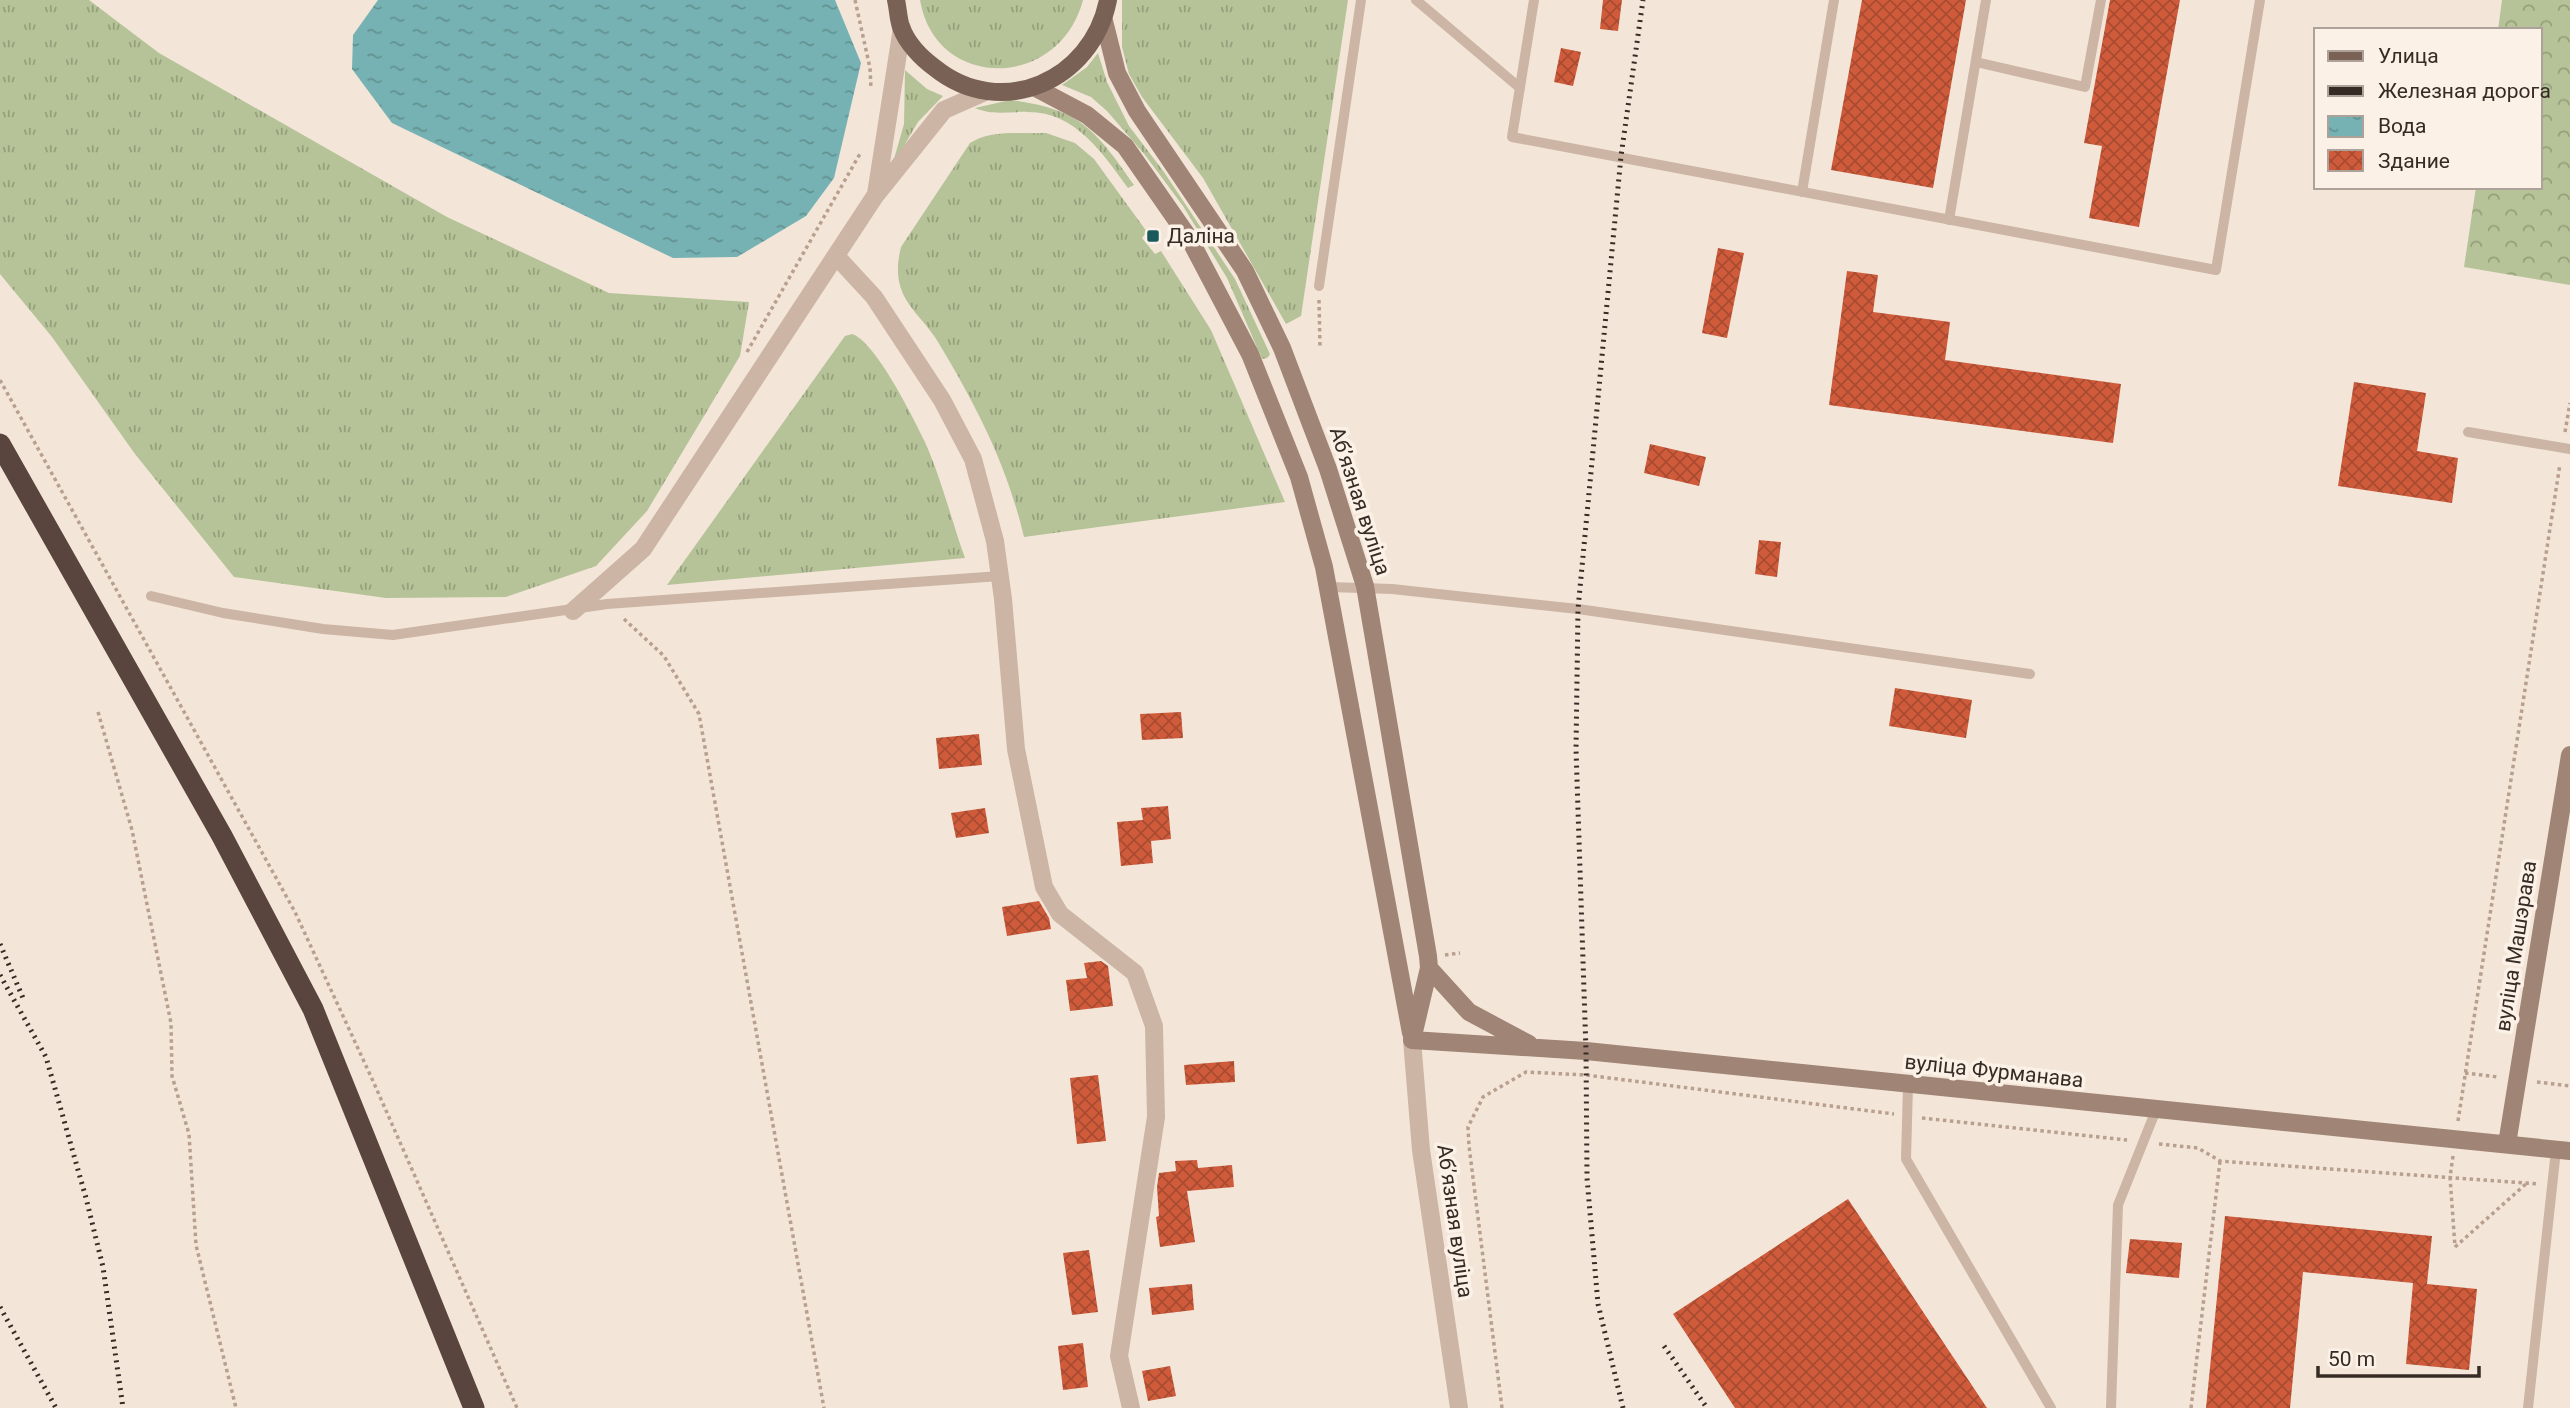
<svg xmlns="http://www.w3.org/2000/svg" width="2570" height="1408" font-family="Roboto,sans-serif">
  <style>
    .grass { fill: url(#grass-tufts) }
    .forest { fill: url(#forest-crowns) }
    .water { fill: url(#water-ripples) }
    .building { fill: url(#building-cross-hatch) }
    .lines { fill: none; stroke-linecap: round; stroke-linejoin: round }
    .path { stroke: #b89f8e; stroke-width: 3.5; stroke-dasharray: 3.5 3.5; stroke-linecap: butt }
    .lane { stroke: #ccb5a4; stroke-width: 10 }
    .street { stroke: #ccb5a4; stroke-width: 18 }
    .secondary { stroke: #a08475; stroke-width: 18 }
    .primary { stroke: #7a6156; stroke-width: 18 }
    .highway { stroke: #59453d; stroke-width: 21 }
    .rail { stroke: #372b26; stroke-width: 5; stroke-dasharray: 2 5; stroke-linecap: butt }
    .poi-dot { fill: #19595c; stroke: #fbf1e6; stroke-width: 2.5 }
    .labels { text-anchor: middle; dominant-baseline: central; stroke-width: 7; stroke-linejoin: round; paint-order: stroke }
    .poi-label { font-size: 21px; fill: #372b26; stroke: #fbf1e6; text-anchor: start }
    .street-label { font-size: 21px; fill: #372b26; stroke: #fbf1e6 }
  </style>
  <defs>
    <pattern id="grass-tufts" width="24" height="20" patternUnits="userSpaceOnUse" patternTransform="scale(1.75)"><rect width="24" height="20" fill="#b6c398"/><path d="M3 7l-1-3M5 7V3M7 7l1-3M15 17l-1-3M17 17v-4M19 17l1-3" fill="none" stroke="#959f7c"/></pattern>
    <pattern id="forest-crowns" width="20" height="18" patternUnits="userSpaceOnUse" patternTransform="scale(1.75)"><rect width="20" height="18" fill="#b6c398"/><path d="M2 6a3 3 0 1 1 6 0M12 15a3 3 0 1 1 6 0" fill="none" stroke="#959f7c"/></pattern>
    <pattern id="water-ripples" width="26" height="14" patternUnits="userSpaceOnUse" patternTransform="scale(1.75)"><rect width="26" height="14" fill="#76b2b3"/><path d="M2 4q2-2 4 0t4 0M15 11q2-2 4 0t4 0" fill="none" stroke="#629191"/></pattern>
    <pattern id="building-cross-hatch" width="8" height="8" patternUnits="userSpaceOnUse" patternTransform="scale(1.75)"><rect width="8" height="8" fill="#cf5b3b"/><path d="M0 0l8 8M0 8l8-8" fill="none" stroke="#a94b31"/></pattern>
  </defs>
  <rect width="100%" height="100%" fill="#f3e6d9"/>
  <path class="grass" d="M0,0H89L159,53L447,217L609,293L749,302L740,356L647,511L596,566L506,597L386,598L234,577L135,454L52,337L0,274Z
    M920,0H1083C1059,91 935,91 920,0Z
    M1122,0H1348L1301,316L1286,324L1203,178L1142,97L1129,74L1122,47Z
    M1098,53L1107,82L1129,126L1164,172L1235,279L1270,354L1267,358L1262,359L1227,278L1183,206L1145,155L1107,111L1091,97L1062,85L1087,67Z
    M905,70L927,89L943,96L918,122L892,166L904,124Z
    M1010,100C1080,109 1095,129 1134,185L1128,188C1103,154 1076,112 1028,112C1009,111 993,116 975,108Z
    M1046,133L1075,143L1094,159L1147,232L1142,238L1155,254L1161,251L1211,330L1285,502L1024,537C1007,465 976,405 938,342C928,325 911,311 903,294C896,278 897,263 901,247L970,143C991,129 1022,134 1046,133Z
    M852,334C875,341 913,417 924,440C941,477 951,519 965,558L667,585L845,336Z"/>
  <path class="forest" d="M2502,0H2570V285L2464,267L2476,187H2540V30H2498Z"/>
  <path class="water" d="M378,0H835L861,63L834,178L806,216L737,257L673,258L392,123L352,69L353,35Z"/>
  <path class="building" d="M1603,0H1622L1618,31L1600,29Z
    M1862,0H1966L1933,188L1831,170Z
    M2110,0H2180L2139,227L2089,218L2102,146L2084,143Z
    M1561,48L1581,52L1573,86L1554,82Z
    M1718,248L1744,253L1727,338L1702,333Z
    M1847,271L1878,275L1873,312L1950,322L1945,360L2121,384L2113,443L1829,405Z
    M2354,382L2426,393L2417,451L2458,458L2452,503L2338,486Z
    M1650,444L1706,457L1699,486L1644,473Z
    M1759,540L1781,542L1777,577L1755,574Z
    M1895,688L1972,700L1966,738L1889,726Z
    M1181,712L1183,738L1142,740L1140,714Z
    M979,734L982,765L939,769L936,738Z
    M1168,806L1171,839L1151,841L1153,863L1121,866L1117,822L1143,820L1141,808Z
    M985,808L989,833L956,838L951,813Z
    M1039,901L1049,918L1051,929L1007,936L1002,907Z
    M1101,961L1108,966L1113,1006L1070,1011L1066,980L1087,978L1084,963Z
    M1234,1061L1235,1082L1186,1085L1184,1065Z
    M1098,1075L1106,1141L1077,1144L1070,1078Z
    M1197,1160L1198,1168L1232,1165L1234,1187L1187,1191L1195,1242L1160,1247L1156,1217L1159,1216L1157,1187L1159,1173L1176,1171L1175,1161Z
    M1848,1199L1987,1408H1735L1673,1314Z
    M2225,1216L2432,1236L2427,1284L2477,1289L2469,1370L2406,1364L2413,1283L2303,1272L2290,1408H2206Z
    M2130,1239L2182,1243L2179,1278L2126,1273Z
    M1089,1250L1098,1312L1072,1315L1063,1253Z
    M1192,1284L1194,1310L1152,1315L1149,1288Z
    M1083,1343L1088,1387L1063,1390L1058,1346Z
    M1170,1366L1176,1396L1148,1401L1142,1371Z"/>
  <g class="lines">
    <path class="path" d="M855,0L870,68L871,89
      M1319,300L1320,347
      M747,352L861,152
      M0,380L295,912L373,1081L517,1408
      M2565,432L2570,403
      M624,619L664,656L699,714L824,1408
      M98,712L132,830L171,1023L172,1076L189,1134L196,1245L236,1408
      M1445,955L1460,953
      M2465,1073L2498,1077
      M2537,1082L2570,1086
      M1922,1118L2127,1140
      M2458,1121L2560,464
      M2159,1144L2198,1148L2220,1161L2538,1184
      M2453,1156L2450,1177L2455,1247
      M2455,1247L2527,1183
      M1502,1408L1469,1146L1468,1127L1483,1097L1526,1072L1586,1075L1894,1114
      M2191,1408L2220,1161"/>
    <path class="lane" d="M1416,0L1520,88
      M1534,0L1512,137L2216,270L2260,0
      M1976,62L2085,87L2101,0
      M1802,192L1834,0
      M1949,220L1986,0
      M1319,286L1361,0
      M2468,432L2570,449
      M1329,587L1392,589L1578,609L2030,674
      M151,596L223,613L323,629L393,635L607,604L1000,576
      M1908,1085L1906,1159L2051,1408
      M2111,1408L2118,1205L2156,1110
      M2528,1408L2556,1150"/>
    <path class="street" d="M876,194L902,28
      M837,257L874,297L942,400L973,459L995,541L1003,599L1016,749L1044,887L1060,914L1135,973L1154,1026L1156,1117L1119,1356L1131,1408
      M573,611L643,549L875,196L944,110L985,92
      M1412,1040L1421,1150L1459,1408"/>
    <path class="secondary" d="M1104,21L1117,73L1137,111L1245,271L1282,348L1328,469L1365,586L1428,956L1429,968L1412,1040
      M1036,88L1087,115L1125,146L1189,238L1250,354L1299,477L1324,567L1411,1033
      M1429,968L1469,1012L1529,1044
      M1412,1040L1586,1051L2570,1151
      M2507,1144L2570,755"/>
    <path class="primary" d="M896,0C898,8 898,18 901,27C907,43 921,58 935,68C1001,121 1092,81 1108,0"/>
    <path class="highway" d="M0,444L222,836L313,1009L474,1408"/>
    <path class="rail" d="M0,944L23,998
      M0,975L46,1057L86,1198L103,1267L123,1408
      M0,1307L56,1408
      M1664,1346L1707,1408
      M1623,1408L1598,1304L1587,1178L1586,1051L1576,749L1578,609L1621,156L1643,0"/>
  </g>
  <rect class="poi-dot" x="1146" y="229" width="14" height="14" rx="3.5"/>
  <g class="labels">
    <g class="poi-label">
      <text x="1167" y="236">Даліна</text>
    </g>
    <g class="street-label">
      <text transform="translate(1360 501) rotate(72)">Абʼязная вуліца</text>
      <text transform="translate(2516 946) rotate(-81)">вуліца Машэрава</text>
      <text transform="translate(1994 1071) rotate(6)">вуліца Фурманава</text>
      <text transform="translate(1455 1221) rotate(82)">Абʼязная вуліца</text>
    </g>
  </g>
  <rect x="2314" y="28" width="228" height="161" fill="#fbf1e6" stroke="#ada299" stroke-width="2"/>
  <rect x="2328" y="51" width="35" height="10" fill="#7a6156" stroke="#ada299" stroke-width="2"/>
  <text x="2378" y="63" font-size="21" fill="#372b26">Улица</text>
  <rect x="2328" y="86" width="35" height="10" fill="#372b26" stroke="#ada299" stroke-width="2"/>
  <text x="2378" y="98" font-size="21" fill="#372b26">Железная дорога</text>
  <rect x="2328" y="116" width="35" height="21" fill="url(#water-ripples)" stroke="#ada299" stroke-width="2"/>
  <text x="2378" y="133" font-size="21" fill="#372b26">Вода</text>
  <rect x="2328" y="150" width="35" height="21" fill="url(#building-cross-hatch)" stroke="#ada299" stroke-width="2"/>
  <text x="2378" y="168" font-size="21" fill="#372b26">Здание</text>
  <path d="M2318 1366v10h161v-10" fill="none" stroke="#372b26" stroke-width="3.5"/>
  <text x="2328" y="1366" font-size="21" fill="#372b26" stroke="#fbf1e6" stroke-width="5" paint-order="stroke">50 m</text>
</svg>
